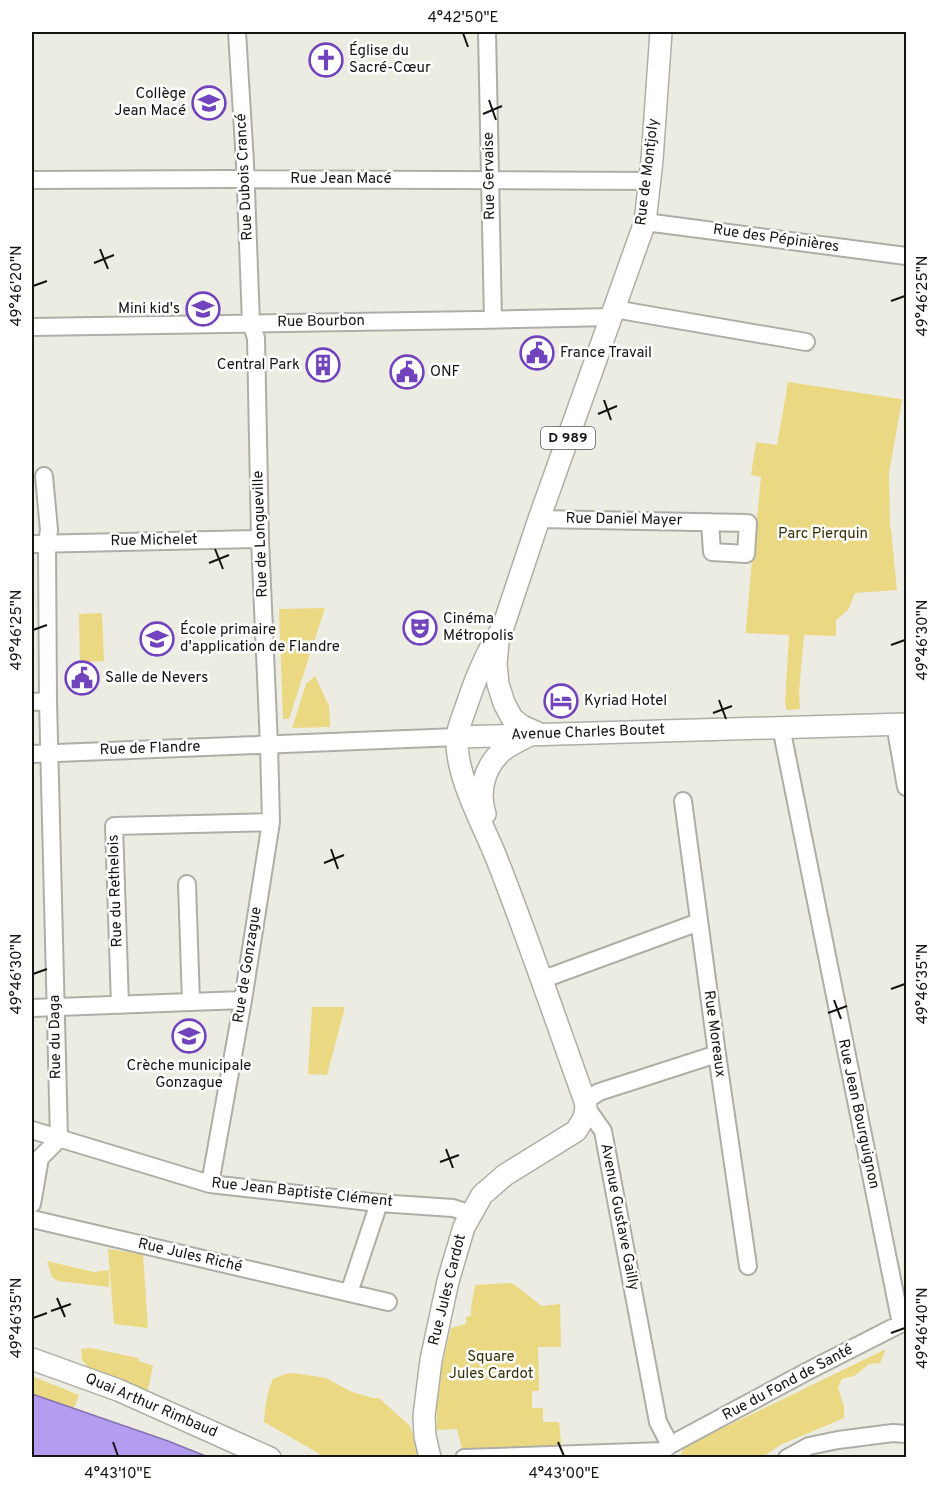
<svg xmlns="http://www.w3.org/2000/svg" width="938" height="1489" font-family="Overpass,sans-serif">
  <style>
    .green { fill: #ead982 }
    .water { fill: #b49cf1; stroke: #8473ae; stroke-width: 1.5 }
    .lines { fill: none; stroke-linecap: round; stroke-linejoin: round }
    .minor-casing { stroke: #afaea6; stroke-width: 20 }
    .major-casing { stroke: #afaea6; stroke-width: 24 }
    .minor { stroke: #fff; stroke-width: 16 }
    .major { stroke: #fff; stroke-width: 21 }
    .ticks { fill: none; stroke: #151411; stroke-width: 2 }
    .labels { text-anchor: middle; dominant-baseline: central; stroke-width: 5; stroke-linejoin: round; paint-order: stroke }
    .shield { fill: #fff; stroke: #5b5a58; stroke-width: 1.5 }
    .shield-label { font-size: 14px; font-weight: bold; fill: #151411 }
    .poi-label { font-size: 15px; fill: #151411; stroke: #fff; text-anchor: start }
    .street-label { font-size: 15px; fill: #151411; stroke: #fff }
    .park-label { font-size: 15px; fill: #362e02; stroke: #fff }
    .neatline { fill: none; stroke: #151411; stroke-width: 2 }
    .ticks-label { font-size: 15px; text-anchor: middle; fill: #151411 }
  </style>
  <rect width="100%" height="100%" fill="#edece3"/>
  <path class="green" d="M788,382L901,399L902,400L889,473L890,528L891,529L897,590L855,593L848,610L836,620V636L804,635L799,692L800,709L787,710L785,704L789,635L746,633V630L752,559H753L761,477L751,475L756,442L777,445Z
    M325,608L289,719H283L279,609Z
    M102,613L104,661L80,662L79,614Z
    M315,676L329,706L330,727L292,728L306,684Z
    M312,1007H345L327,1075L308,1074Z
    M108,1249L143,1254L148,1328L114,1324Z
    M47,1261L94,1272L109,1270V1287L58,1281L52,1277Z
    M512,1283L542,1306L560,1304L561,1347H538L539,1391H532V1408H543V1422H559L562,1451L463,1452L457,1429L437,1430V1395L443,1361L451,1328L466,1324V1317L471,1316V1308L475,1285Z
    M91,1348L138,1358L139,1361L153,1366L147,1394L90,1369L82,1360L81,1349Z
    M886,1349L880,1363L869,1364L854,1376L842,1379L838,1387L844,1407V1418L780,1445L763,1457H680L684,1447Z
    M293,1373L326,1378L350,1391L372,1398H379L410,1426L420,1457H325L264,1422C265,1408 267,1392 273,1379L285,1374Z
    M32,1376L79,1395L74,1408L32,1394Z"/>
  <path class="water" d="M32,1394L168,1441L208,1457H32Z"/>
  <g class="lines">
    <defs>
      <path id="minor" d="M487,32L493,320
        M32,180L227,179L650,181
        M645,222L906,256
        M614,309L806,342
        M32,327L478,320L611,317
        M539,519L748,523L746,554L712,552L710,522
        M32,544L260,539
        M32,702L48,701
        M895,724L906,787
        M781,727L901,1324
        M32,754L457,737
        M683,801L717,1054L748,1266
        M187,884L191,1002
        M541,980L699,922
        M120,1005L114,826L271,822
        M32,1008L243,1000
        M585,1101L599,1092L717,1054
        M586,1107L603,1131L658,1422L670,1445
        M32,1130L210,1184L379,1203L453,1208L471,1214
        M210,1184L243,1000L271,822L269,745L260,539L256,338L251,323L245,163L237,32
        M32,1204L40,1158L59,1139L48,701L47,543L49,530L44,476
        M32,1219L388,1302
        M349,1293L379,1203
        M464,1458L663,1451L670,1445L808,1371L906,1321
        M787,1458L809,1446L838,1440L893,1433L906,1434"/>
      <path id="major" d="M540,734L522,726L512,718L504,703L498,684L496,664L498,642L539,519L645,222L652,160L661,32
        M457,737L906,724
        M485,814C478,792 484,768 501,752C509,745 521,740 530,735
        M32,1359L118,1390L270,1458
        M430,1458L425,1436L424,1416L431,1360L448,1281L464,1227L482,1195L505,1175L576,1131L584,1118L586,1107L585,1101C556,1021 529,941 498,862C484,825 455,777 457,737C458,727 463,716 466,707C475,680 486,652 502,629"/>
    </defs>
    <use href="#minor" class="minor-casing"/>
    <use href="#major" class="major-casing"/>
    <use href="#minor" class="minor"/>
    <use href="#major" class="major"/>
  </g>
  <path class="ticks" d="M463,33L468,47M489,100L496,120M483,114L502,106M100,249L108,269M94,263L114,255M33,286L47,281M891,301L905,296M604,400L611,420M598,414L617,406M215,549L223,569M209,563L229,555M33,630L47,625M891,645L905,640M719,700L726,719M713,713L732,706M331,849L338,869M324,863L344,855M33,974L47,969M891,989L905,984M834,1000L841,1019M828,1013L847,1006M446,1149L453,1168M440,1162L459,1155M57,1298L65,1317M51,1311L71,1304M33,1318L47,1313M891,1333L905,1328M113,1442L118,1456M558,1442L564,1456"/>
  <defs>
    <symbol id="church-ring" viewBox="-11 -11 22 22"><circle r="9.5" fill="#fff" stroke="#7144bd" stroke-width="1.5"/><path d="M-1.2-6h2.4v3.5h3.3v2.4h-3.3V6h-2.4V-.1h-3.3v-2.4h3.3Z" fill="#7144bd"/></symbol>
    <symbol id="school-ring" viewBox="-11 -11 22 22"><circle r="9.5" fill="#fff" stroke="#7144bd" stroke-width="1.5"/><path d="M0-5L7-2L0 1L-7-2ZM-4 1L0 2.5L4 1V4Q0 6-4 4Z" fill="#7144bd"/></symbol>
    <symbol id="civic-ring" viewBox="-11 -11 22 22"><circle r="9.5" fill="#fff" stroke="#7144bd" stroke-width="1.5"/><path d="M-.6-6.5H3V-4.5H.6V-3L4-1V1h2V6H-6V1h2V-1L-.6-3ZM-1.2 2.5V6h2.4V2.5Z" fill="#7144bd"/></symbol>
    <symbol id="building-ring" viewBox="-11 -11 22 22"><circle r="9.5" fill="#fff" stroke="#7144bd" stroke-width="1.5"/><path d="M-4-6H4V6H1V3H-1V6H-4ZM-2.5-4.3h1.7v1.8h-1.7ZM.8-4.3h1.7v1.8H.8ZM-2.5-1h1.7V.8h-1.7ZM.8-1h1.7V.8H.8Z" fill="#7144bd"/></symbol>
    <symbol id="theatre-ring" viewBox="-11 -11 22 22"><circle r="9.5" fill="#fff" stroke="#7144bd" stroke-width="1.5"/><path d="M-5-5.5Q0-4 5-5.5V0Q5 5 0 6Q-5 5-5 0ZM-3.3-2.5H-1v1.5H-3.3ZM1-2.5H3.3v1.5H1ZM-2.8 1Q0 5.5 2.8 1Z" fill="#7144bd"/></symbol>
    <symbol id="hotel-ring" viewBox="-11 -11 22 22"><circle r="9.5" fill="#fff" stroke="#7144bd" stroke-width="1.5"/><path d="M-6-4.5h1.5V1H6V5H4.5V3h-9V5H-6ZM-4 0a1.8 1.8 0 1 1 3.6 0ZM.5 0V-2.5h3Q6-2.5 6 0Z" fill="#7144bd"/></symbol>
  </defs>
  <g fill-rule="evenodd">
    <use href="#church-ring" x="307" y="41" width="38" height="38"/>
    <use href="#school-ring" x="190" y="84" width="38" height="38"/>
    <use href="#school-ring" x="184" y="290" width="38" height="38"/>
    <use href="#civic-ring" x="518" y="334" width="38" height="38"/>
    <use href="#building-ring" x="304" y="346" width="38" height="38"/>
    <use href="#civic-ring" x="388" y="353" width="38" height="38"/>
    <use href="#theatre-ring" x="401" y="609" width="38" height="38"/>
    <use href="#school-ring" x="138" y="620" width="38" height="38"/>
    <use href="#civic-ring" x="63" y="659" width="38" height="38"/>
    <use href="#hotel-ring" x="542" y="682" width="38" height="38"/>
    <use href="#school-ring" x="170" y="1017" width="38" height="38"/>
  </g>
  <g class="labels">
    <rect class="shield" x="541" y="427" width="54" height="22" rx="4.5"/>
    <g class="shield-label">
      <text x="568" y="438">D 989</text>
    </g>
    <g class="poi-label">
      <text x="349" y="51">Église du<tspan x="349" dy="17">Sacré-Cœur</tspan></text>
      <text x="186" y="94" text-anchor="end">Collège<tspan x="186" dy="17">Jean Macé</tspan></text>
      <text x="180" y="309" text-anchor="end">Mini kid's</text>
      <text x="560" y="353">France Travail</text>
      <text x="300" y="365" text-anchor="end">Central Park</text>
      <text x="430" y="372">ONF</text>
      <text x="443" y="619">Cinéma<tspan x="443" dy="17">Métropolis</tspan></text>
      <text x="180" y="630">École primaire<tspan x="180" dy="17">d'application de Flandre</tspan></text>
      <text x="105" y="678">Salle de Nevers</text>
      <text x="584" y="701">Kyriad Hotel</text>
      <text x="189" y="1066" text-anchor="middle">Crèche municipale<tspan x="189" dy="17">Gonzague</tspan></text>
    </g>
    <g class="street-label">
      <text transform="translate(648 172) rotate(-83)">Rue de Montjoly</text>
      <text transform="translate(490 176) rotate(-91)">Rue Gervaise</text>
      <text transform="translate(245 177) rotate(-93)">Rue Dubois Crancé</text>
      <text x="341" y="179">Rue Jean Macé</text>
      <text transform="translate(776 239) rotate(8)">Rue des Pépinières</text>
      <text transform="translate(321 322) rotate(-1)">Rue Bourbon</text>
      <text transform="translate(624 520) rotate(1)">Rue Daniel Mayer</text>
      <text transform="translate(261 534) rotate(-92)">Rue de Longueville</text>
      <text transform="translate(154 541) rotate(-1)">Rue Michelet</text>
      <text transform="translate(588 733) rotate(-2)">Avenue Charles Boutet</text>
      <text transform="translate(150 749) rotate(-2)">Rue de Flandre</text>
      <text transform="translate(116 891) rotate(-92)">Rue du Rethelois</text>
      <text transform="translate(248 965) rotate(-81)">Rue de Gonzague</text>
      <text transform="translate(714 1034) rotate(82)">Rue Moreaux</text>
      <text transform="translate(56 1037) rotate(-91)">Rue du Daga</text>
      <text transform="translate(858 1114) rotate(78)">Rue Jean Bourguignon</text>
      <text transform="translate(302 1193) rotate(6)">Rue Jean Baptiste Clément</text>
      <text transform="translate(619 1217) rotate(79)">Avenue Gustave Gailly</text>
      <text transform="translate(190 1256) rotate(13)">Rue Jules Riché</text>
      <text transform="translate(448 1290) rotate(-76)">Rue Jules Cardot</text>
      <text transform="translate(788 1383) rotate(-28)">Rue du Fond de Santé</text>
      <text transform="translate(151 1406) rotate(23)">Quai Arthur Rimbaud</text>
    </g>
    <g class="park-label">
      <text x="823" y="534">Parc Pierquin</text>
      <text x="491" y="1357">Square<tspan x="491" dy="17">Jules Cardot</tspan></text>
    </g>
  </g>
  <rect width="938" height="1489" fill="none" stroke="#ffffff" stroke-width="66"/>
  <rect x="33" y="33" width="872" height="1423" class="neatline"/>
  <g class="ticks-label">
    <text x="463" y="22">4°42'50"E</text>
    <text transform="translate(16 286) rotate(-90)" y="5">49°46'20"N</text>
    <text transform="translate(922 296) rotate(-90)" y="5">49°46'25"N</text>
    <text transform="translate(16 630) rotate(-90)" y="5">49°46'25"N</text>
    <text transform="translate(922 640) rotate(-90)" y="5">49°46'30"N</text>
    <text transform="translate(16 974) rotate(-90)" y="5">49°46'30"N</text>
    <text transform="translate(922 984) rotate(-90)" y="5">49°46'35"N</text>
    <text transform="translate(16 1318) rotate(-90)" y="5">49°46'35"N</text>
    <text transform="translate(922 1328) rotate(-90)" y="5">49°46'40"N</text>
    <text x="118" y="1478">4°43'10"E</text>
    <text x="564" y="1478">4°43'00"E</text>
  </g>
</svg>
